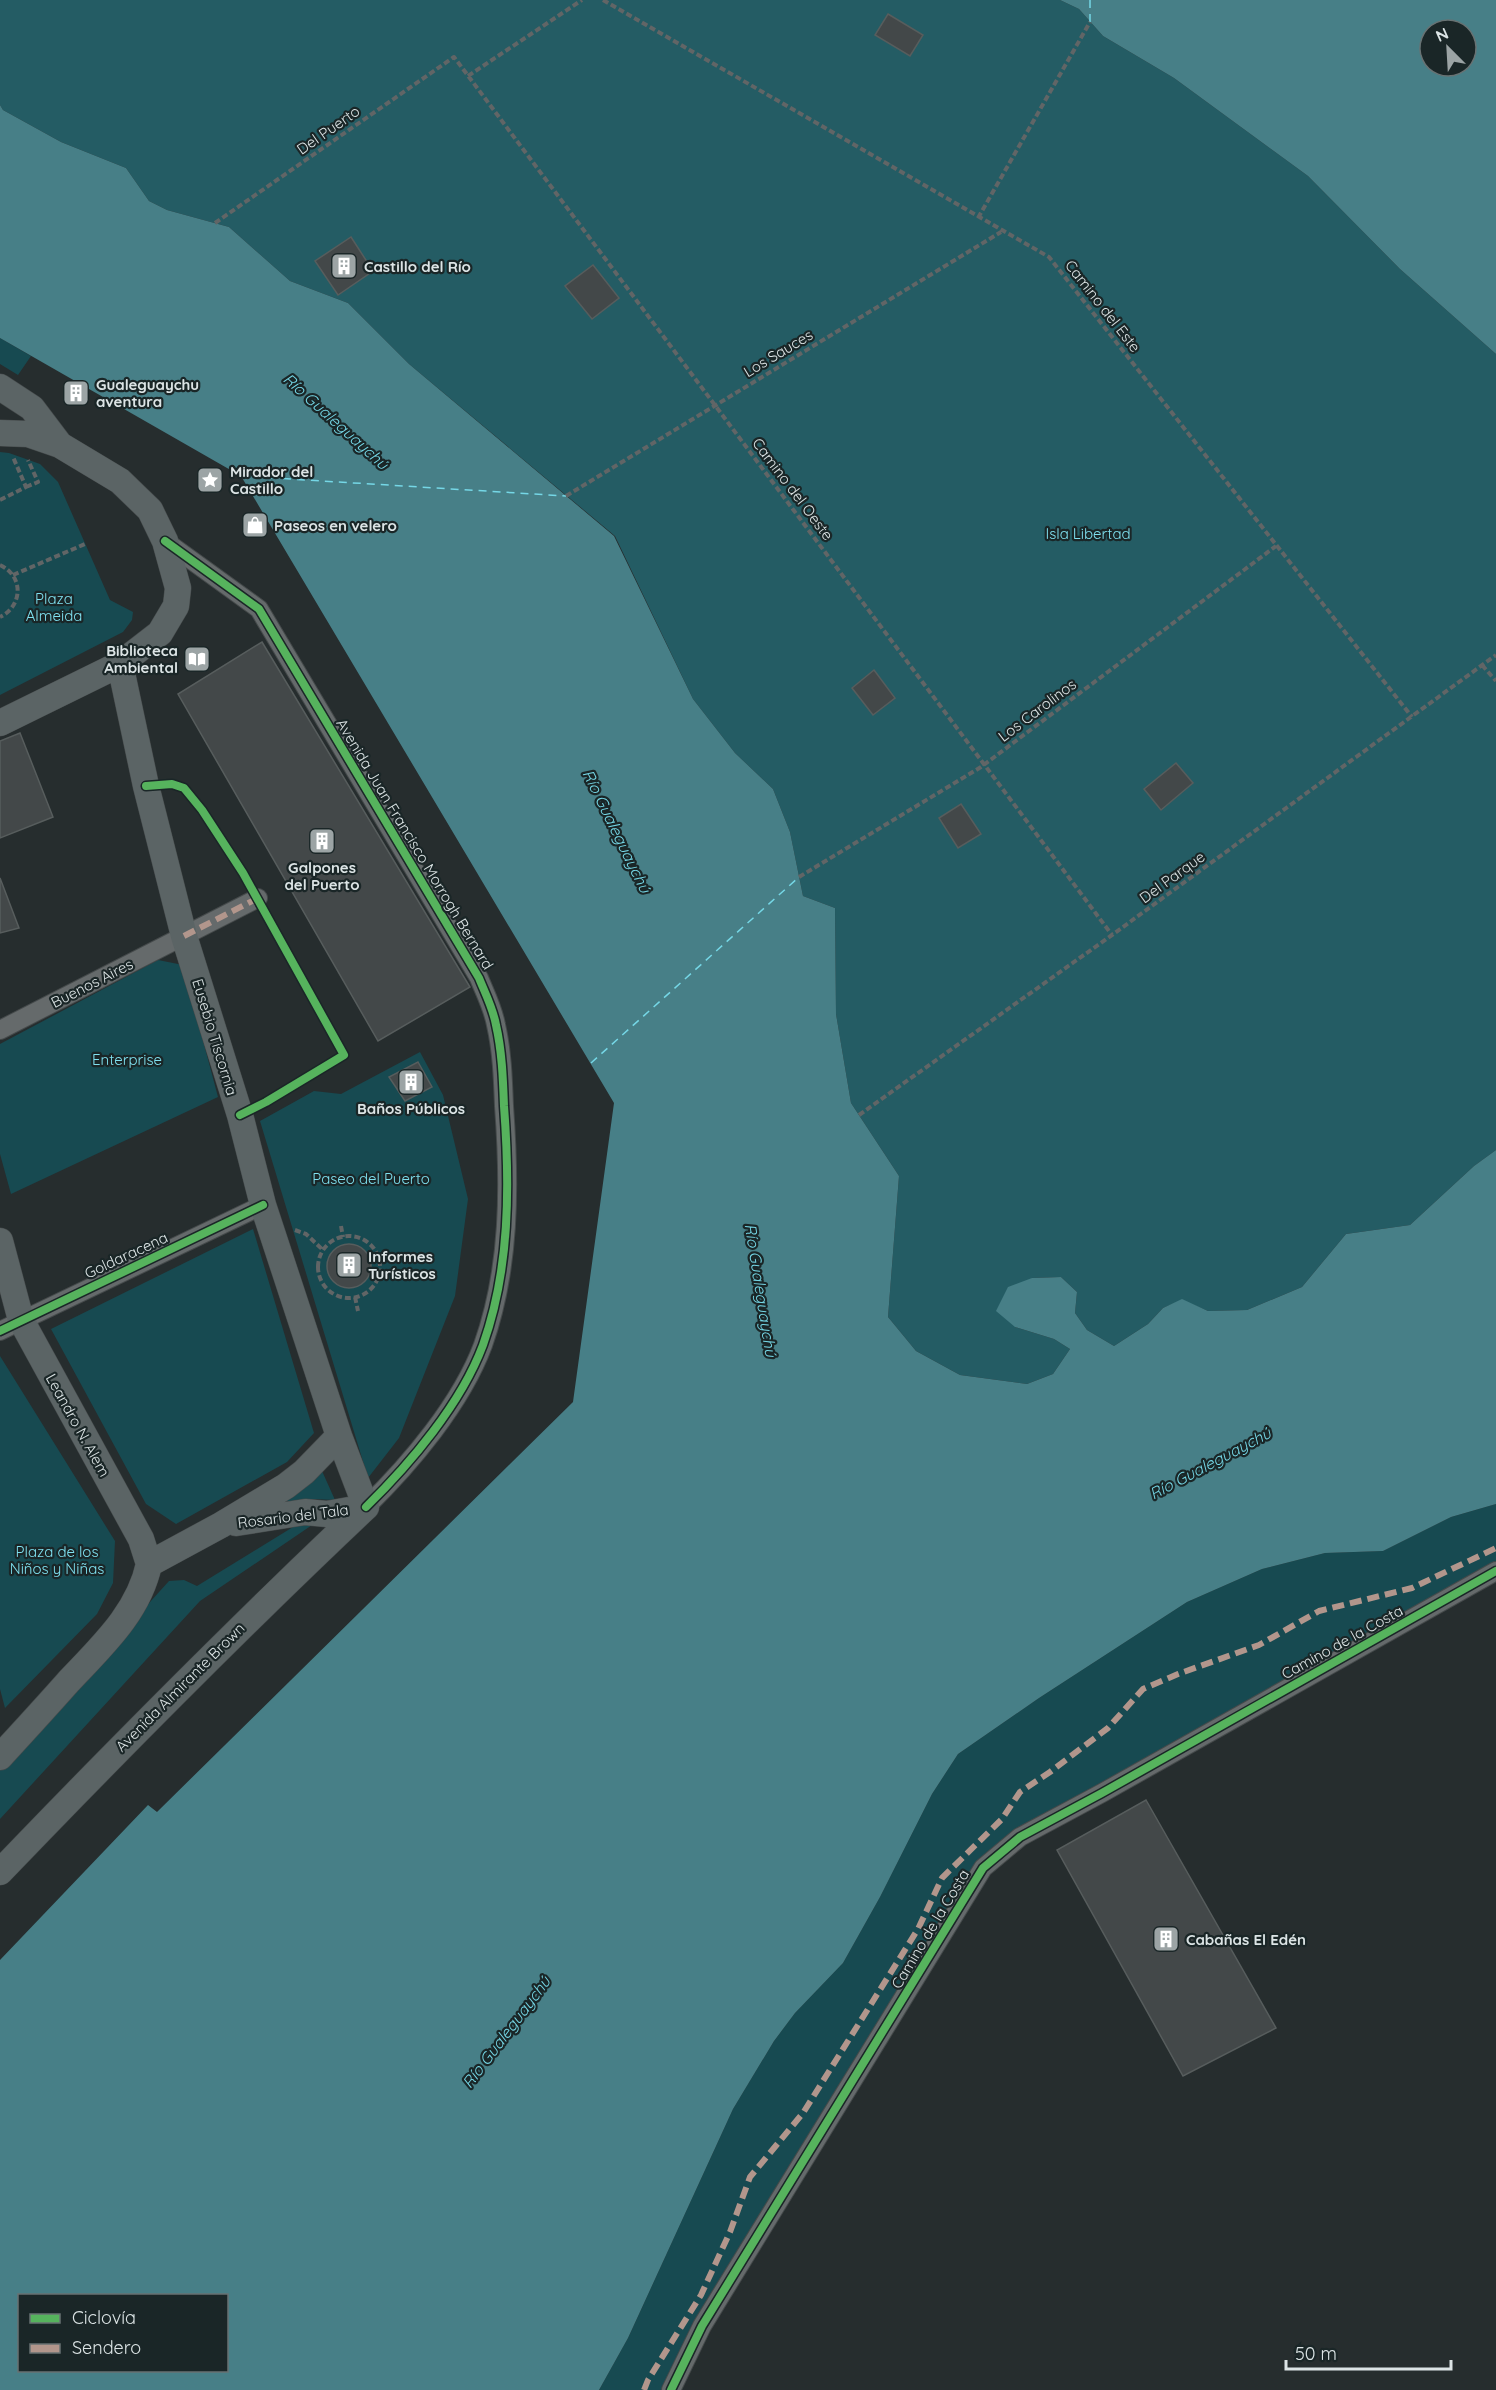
<svg xmlns="http://www.w3.org/2000/svg" width="1496" height="2390" font-family="Quicksand,sans-serif">
  <style>
    .green { fill: #174a51 }
    .forest { fill: #245c64 }
    .water { fill: #477f87; fill-rule: evenodd }
    .lines { fill: none; stroke-linecap: round; stroke-linejoin: round }
    .ferry { stroke: #75d7e6; stroke-width: 1.5; stroke-dasharray: 8 6; stroke-linecap: butt }
    .building { fill: #434849; stroke: #575d5d; stroke-width: 1.5 }
    .street-casing { stroke: #454a4b; stroke-width: 20 }
    .secondary-casing { stroke: #454a4b; stroke-width: 27 }
    .path { stroke: #616566; stroke-width: 4; stroke-dasharray: 6 3; stroke-linecap: butt }
    .street { stroke: #656a6b; stroke-width: 18 }
    .secondary { stroke: #5b6465; stroke-width: 26 }
    .quiet { stroke: #b2968c; stroke-width: 6; stroke-dasharray: 12 6; stroke-linecap: butt }
    .cycleway-casing { stroke: #1a2627; stroke-width: 11 }
    .cycleway { stroke: #56b35d; stroke-width: 8 }
    .labels { text-anchor: middle; dominant-baseline: central; stroke-width: 4.5; stroke-linejoin: round; paint-order: stroke }
    .street-label { font-size: 15px; fill: #dce4e5; stroke: #1a2627 }
    .poi-label { font-size: 15px; font-weight: bold; fill: #dce4e5; stroke: #1a2627; text-anchor: start }
    .park-label { font-size: 15px; fill: #7fe1f0; stroke: #1a2627 }
    .water-label { font-size: 16px; font-style: italic; fill: #75d7e6; stroke: #1a2627 }
  </style>
  <rect width="100%" height="100%" fill="#262d2e"/>
  <path class="green" d="M0,338L31,356L18,375L0,364Z
    M0,452L9,453L40,464L58,482L110,600L133,612L132,620L123,632L0,695Z
    M158,960L183,965L218,1097L11,1194L0,1154V1044Z
    M420,1052L443,1095L468,1199L455,1296L399,1438L368,1478L260,1121L314,1091L341,1094Z
    M253,1229L314,1433L287,1462L176,1524L146,1504L51,1329Z
    M0,1356L115,1541L113,1583L97,1614L5,1708L0,1689Z
    M322,1471L335,1500L312,1499L281,1505L307,1476Z
    M1496,1504V1571L983,1868L671,2390H599L628,2338L733,2109L774,2041L795,2013L843,1963L880,1897L932,1794L958,1754L1039,1698L1187,1602L1262,1569L1325,1553L1383,1551L1451,1517Z
    M318,1521L200,1601L0,1819V1768L169,1581L184,1580L197,1586L293,1527Z"/>
  <path class="forest" d="M0,0H1060L1079,9L1103,36L1174,78L1308,176L1400,269L1496,354V1150L1474,1166L1410,1225L1346,1234L1302,1287L1247,1310L1208,1311L1182,1300L1163,1308L1148,1324L1114,1346L1087,1330L1075,1313L1077,1292L1061,1277L1032,1278L1015,1327L1054,1339L1070,1349L1053,1374L1027,1384L960,1375L916,1351L888,1317L899,1176L851,1103L836,1014L835,908L803,896L790,832L773,789L735,753L693,699L615,536L409,364L348,303L290,281L229,227L167,210L149,201L126,168L61,142L3,110L0,105Z"/>
  <path class="water" d="M1060,0H1496V354L1400,269L1308,176L1174,78L1103,36L1079,9ZM1430,30H1466V66H1430Z
    M0,105L3,110L61,142L126,168L149,201L167,210L229,227L290,281L348,303L409,364L614,536L693,699L735,753L773,789L790,832L803,896L835,908L836,1014L851,1103L899,1176L888,1317L916,1351L960,1375L1027,1384L1053,1374L1070,1349L1054,1339L1015,1327L996,1311L1008,1287L1032,1278L1061,1277L1077,1292L1075,1313L1087,1330L1114,1346L1148,1324L1163,1308L1182,1299L1208,1311L1247,1310L1302,1287L1346,1234L1410,1225L1474,1166L1496,1150V1504L1451,1517L1383,1551L1325,1553L1262,1569L1187,1602L1039,1698L958,1754L932,1794L880,1897L843,1963L795,2013L774,2041L733,2109L628,2338L599,2390H0V1960L148,1805L157,1812L573,1402L614,1103L241,476L0,338ZM20,2296H226V2370H20Z"/>
  <g class="lines">
    <path class="ferry" d="M1090,0V22
      M241,476L566,496
      M591,1063L799,877"/>
  </g>
  <path class="building" d="M888,14L923,35L910,56L875,35Z
    M351,237L373,271L338,295L315,261Z
    M593,265L619,298L592,319L565,286Z
    M262,642L470,987L378,1041L178,694Z
    M874,670L895,698L873,715L852,688Z
    M20,733L53,817L0,838V741Z
    M1176,763L1193,783L1161,810L1144,789Z
    M961,804L981,834L958,848L939,818Z
    M0,878L19,928L0,933Z
    M418,1062L432,1087L405,1101L389,1077Z
    M327 1266a22 22 0 1 1 44 0a22 22 0 1 1-44 0Z
    M1146,1800L1276,2028L1183,2076L1057,1850Z"/>
  <g class="lines">
    <defs>
      <path id="street" d="M165,541L259,609L479,978C485,993 493,1008 496,1025C502,1051 503,1079 504,1106C510,1186 510,1269 483,1345C461,1404 410,1464 366,1507
        M0,1030L258,898
        M0,1331L263,1205
        M671,2390L702,2326L983,1868L1020,1837L1102,1793L1496,1571"/>
      <path id="secondary" d="M0,387L32,408L60,445L120,481L150,510L165,541L178,588L176,606L160,633L120,664L0,723
        M0,433L28,434L60,445
        M120,664L146,786L184,936L240,1115L263,1205L339,1436L366,1507
        M0,1241L21,1320L141,1539L149,1564
        M236,1523L305,1512L327,1514L366,1507
        M149,1564L221,1525L286,1486L304,1472L339,1436
        M0,1757C23,1732 46,1707 69,1681C102,1646 139,1612 149,1564
        M0,1872C119,1748 241,1625 366,1507"/>
    </defs>
    <use href="#street" class="street-casing"/>
    <use href="#secondary" class="secondary-casing"/>
    <path class="path" d="M603,0L1049,257L1412,717
      M468,76L582,0
      M978,218L1090,22
      M215,223L454,57L1112,935
      M26,487L38,482L28,460
      M566,496L1001,232
      M0,500L26,487L13,457
      M0,565C24,576 23,606 0,617
      M13,575L85,544
      M1482,665L1496,681
      M799,877L981,767L1276,546
      M859,1115L1112,935L1496,655
      M341,1226L343,1237
      M295,1230L306,1234L323,1250
      M318 1267a31 31 0 1 1 62 0a31 31 0 1 1-62 0Z
      M379,1261L389,1259
      M355,1297L358,1311"/>
    <use href="#street" class="street"/>
    <use href="#secondary" class="secondary"/>
    <path class="quiet" d="M184,936L258,898
      M644,2390L648,2380L701,2295L730,2232L750,2177L803,2113L918,1929L942,1878L1002,1819L1020,1792L1050,1772L1108,1728L1143,1689L1178,1674L1259,1645L1319,1611L1412,1588L1496,1548"/>
    <defs>
      <path id="cycleway" d="M165,541L259,609L479,978C485,993 493,1008 496,1025C502,1051 503,1079 504,1106C510,1186 510,1269 483,1345C461,1404 410,1464 366,1507
        M146,786L172,784L184,788L202,810L243,873L344,1055L266,1102L240,1115
        M0,1331L263,1205
        M671,2390L702,2326L983,1868L1020,1837L1102,1793L1496,1571"/>
    </defs>
    <use href="#cycleway" class="cycleway-casing"/>
    <use href="#cycleway" class="cycleway"/>
  </g>
  <defs>
    <symbol id="building-square" viewBox="-11 -11 22 22"><rect x="-9" y="-9" width="18" height="18" rx="4" fill="#9ca4a5" stroke="#1a2627"/><path d="M-4-6H4V6H1V3H-1V6H-4ZM-2.5-4.3h1.7v1.8h-1.7ZM.8-4.3h1.7v1.8H.8ZM-2.5-1h1.7V.8h-1.7ZM.8-1h1.7V.8H.8Z" fill="#fff"/></symbol>
    <symbol id="sight-square" viewBox="-11 -11 22 22"><rect x="-9" y="-9" width="18" height="18" rx="4" fill="#9ca4a5" stroke="#1a2627"/><path d="M0-6L1.8-2.2L6-1.7L2.9 1.2L3.7 5.4L0 3.3L-3.7 5.4L-2.9 1.2L-6-1.7L-1.8-2.2Z" fill="#fff"/></symbol>
    <symbol id="shop-square" viewBox="-11 -11 22 22"><rect x="-9" y="-9" width="18" height="18" rx="4" fill="#9ca4a5" stroke="#1a2627"/><path d="M-5-2.5h2.3a2.7 3.5 0 0 1 5.4 0H5L5.5 6h-11ZM-1.5-2.5h3a1.5 2.3 0 0 0-3 0Z" fill="#fff"/></symbol>
    <symbol id="library-square" viewBox="-11 -11 22 22"><rect x="-9" y="-9" width="18" height="18" rx="4" fill="#9ca4a5" stroke="#1a2627"/><path d="M-6-4Q-3-5.5-.7-3.5V5Q-3 3-6 4ZM6-4Q3-5.5 .7-3.5V5Q3 3 6 4Z" fill="#fff"/></symbol>
  </defs>
  <g fill-rule="evenodd">
    <use href="#building-square" x="329" y="251" width="30" height="30"/>
    <use href="#building-square" x="61" y="378" width="30" height="30"/>
    <use href="#sight-square" x="195" y="465" width="30" height="30"/>
    <use href="#shop-square" x="240" y="510" width="30" height="30"/>
    <use href="#library-square" x="182" y="644" width="30" height="30"/>
    <use href="#building-square" x="307" y="826" width="30" height="30"/>
    <use href="#building-square" x="396" y="1067" width="30" height="30"/>
    <use href="#building-square" x="334" y="1250" width="30" height="30"/>
    <use href="#building-square" x="1151" y="1924" width="30" height="30"/>
  </g>
  <g class="labels">
    <g class="street-label">
      <text transform="translate(328 130) rotate(-35)">Del Puerto</text>
      <text transform="translate(1103 306) rotate(52)">Camino del Este</text>
      <text transform="translate(778 353) rotate(-31)">Los Sauces</text>
      <text transform="translate(793 489) rotate(53)">Camino del Oeste</text>
      <text transform="translate(1037 710) rotate(-37)">Los Carolinos</text>
      <text transform="translate(415 844) rotate(59)">Avenida Juan Francisco Morrogh Bernard</text>
      <text transform="translate(1172 877) rotate(-36)">Del Parque</text>
      <text transform="translate(92 983) rotate(-27)">Buenos Aires</text>
      <text transform="translate(215 1037) rotate(73)">Eusebio Tiscornia</text>
      <text transform="translate(126 1255) rotate(-25)">Goldaracena</text>
      <text transform="translate(78 1425) rotate(61)">Leandro N. Alem</text>
      <text transform="translate(293 1516) rotate(-7)">Rosario del Tala</text>
      <text transform="translate(1342 1642) rotate(-29)">Camino de la Costa</text>
      <text transform="translate(180 1687) rotate(-45)">Avenida Almirante Brown</text>
      <text transform="translate(930 1929) rotate(-59)">Camino de la Costa</text>
    </g>
    <g class="poi-label">
      <text x="364" y="266">Castillo del Río</text>
      <text x="96" y="384">Gualeguaychu<tspan x="96" dy="17">aventura</tspan></text>
      <text x="230" y="471">Mirador del<tspan x="230" dy="17">Castillo</tspan></text>
      <text x="274" y="525">Paseos en velero</text>
      <text x="178" y="650" text-anchor="end">Biblioteca<tspan x="178" dy="17">Ambiental</tspan></text>
      <text x="322" y="867" text-anchor="middle">Galpones<tspan x="322" dy="17">del Puerto</tspan></text>
      <text x="411" y="1108" text-anchor="middle">Baños Públicos</text>
      <text x="368" y="1256">Informes<tspan x="368" dy="17">Turísticos</tspan></text>
      <text x="1186" y="1939">Cabañas El Edén</text>
    </g>
    <g class="park-label">
      <text x="1088" y="533">Isla Libertad</text>
      <text x="54" y="598">Plaza<tspan x="54" dy="17">Almeida</tspan></text>
      <text x="127" y="1059">Enterprise</text>
      <text x="371" y="1178">Paseo del Puerto</text>
      <text x="57" y="1551">Plaza de los<tspan x="57" dy="17">Niños y Niñas</tspan></text>
    </g>
    <g class="water-label">
      <text transform="translate(336 421) rotate(42)">Río Gualeguaychú</text>
      <text transform="translate(617 831) rotate(64)">Río Gualeguaychú</text>
      <text transform="translate(761 1290) rotate(81)">Río Gualeguaychú</text>
      <text transform="translate(1210 1463) rotate(-28)">Río Gualeguaychú</text>
      <text transform="translate(506 2032) rotate(-53)">Río Gualeguaychú</text>
    </g>
  </g>
  <rect x="18" y="2294" width="210" height="78" fill="#1a2627" stroke="#687273" stroke-width="1.5"/>
  <rect x="30" y="2314" width="30" height="9" fill="#56b35d" stroke="#687273" stroke-width="1.5"/>
  <text x="72" y="2324" font-size="18" fill="#dce4e5">Ciclovía</text>
  <rect x="30" y="2344" width="30" height="9" fill="#b2968c" stroke="#687273" stroke-width="1.5"/>
  <text x="72" y="2354" font-size="18" fill="#dce4e5">Sendero</text>
  <g transform="translate(1448 48) rotate(336)"><circle r="28" fill="#1a2627" stroke="#687273" stroke-width="1.5"/>
  <path d="M0-4.5L10 22L0 15L-10 22Z" fill="#9ca4a5"/>
  <text y="-9" font-size="16" font-weight="bold" text-anchor="middle" fill="#dce4e5">N</text>
  </g>
  <path d="M1286 2360v9h165v-9" fill="none" stroke="#dce4e5" stroke-width="3"/>
  <text x="1295" y="2360" font-size="18" fill="#dce4e5" stroke="#1a2627" stroke-width="4.5" paint-order="stroke">50 m</text>
</svg>
